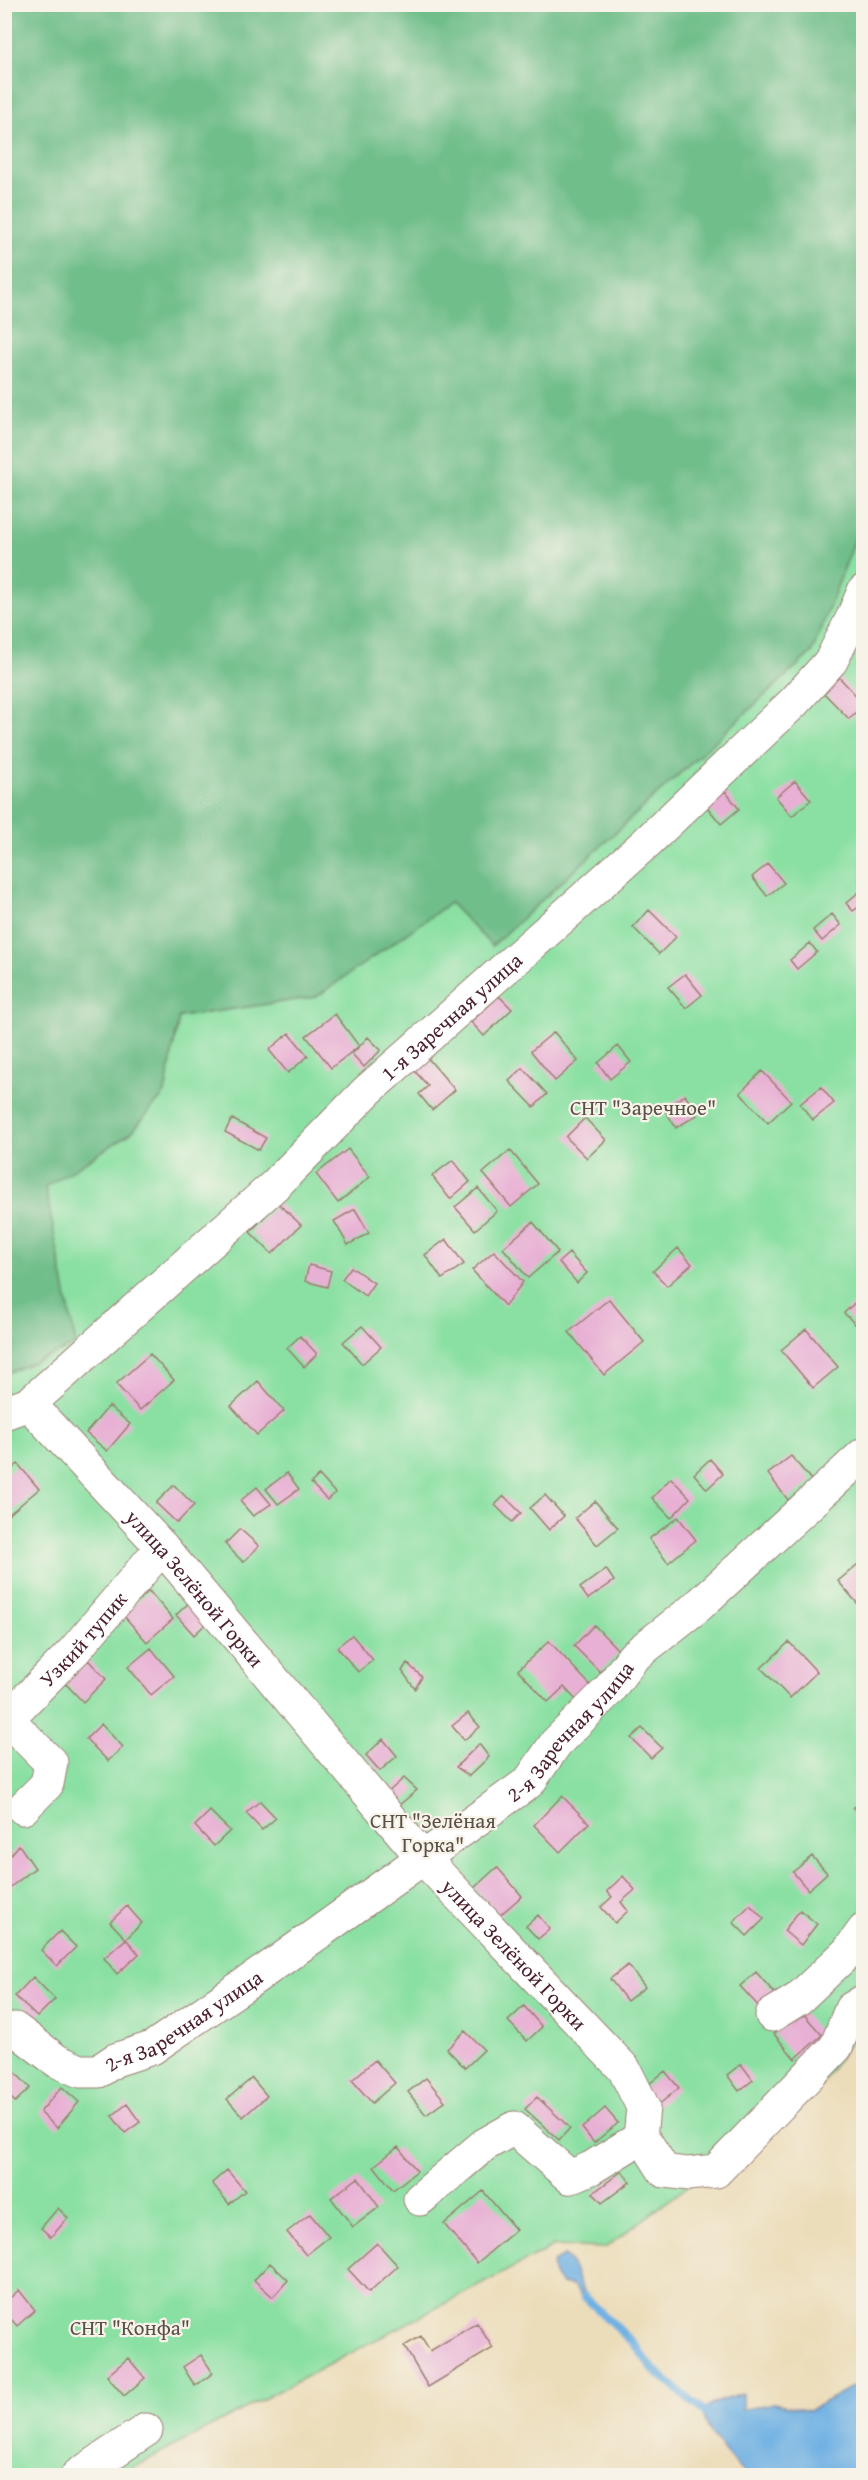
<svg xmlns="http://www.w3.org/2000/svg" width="868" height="2480" font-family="'Gentium Book Plus',serif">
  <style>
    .green { fill: #8ae0a3; stroke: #6a8067; stroke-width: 1.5 }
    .forest { fill: #6fbe89; stroke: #5c6e5a; stroke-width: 1.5 }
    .water { fill: #6fb1e3; stroke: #5c6887; stroke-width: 1.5 }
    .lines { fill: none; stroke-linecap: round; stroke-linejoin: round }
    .stream { stroke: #6fb1e3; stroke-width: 8 }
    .building { fill: #e8b0d4 }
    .minor-casing { stroke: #9b7e72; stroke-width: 35 }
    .minor { stroke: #fff; stroke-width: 33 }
    .labels { text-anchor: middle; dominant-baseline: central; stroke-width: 4.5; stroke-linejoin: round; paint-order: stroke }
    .street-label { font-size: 21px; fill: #4a1f2b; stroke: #f7f3e8 }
    .park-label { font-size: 21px; fill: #5a4f49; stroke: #f7f3e8 }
  </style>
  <rect width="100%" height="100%" fill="#f7f3e8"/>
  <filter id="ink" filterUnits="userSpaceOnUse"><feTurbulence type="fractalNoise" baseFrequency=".0167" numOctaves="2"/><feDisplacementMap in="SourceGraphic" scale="12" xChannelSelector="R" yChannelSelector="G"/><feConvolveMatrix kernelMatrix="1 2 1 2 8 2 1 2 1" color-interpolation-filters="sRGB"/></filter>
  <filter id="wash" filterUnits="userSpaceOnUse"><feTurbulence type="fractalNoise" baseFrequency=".008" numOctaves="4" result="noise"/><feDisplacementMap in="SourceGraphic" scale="24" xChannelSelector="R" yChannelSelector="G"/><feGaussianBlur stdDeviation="1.35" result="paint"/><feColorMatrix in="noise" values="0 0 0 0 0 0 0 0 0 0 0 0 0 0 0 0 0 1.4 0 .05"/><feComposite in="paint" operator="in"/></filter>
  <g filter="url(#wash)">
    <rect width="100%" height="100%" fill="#ecddba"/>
    <path class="green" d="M863,519V2022L818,2089L605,2248L554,2246L119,2475L5,2476V1374L76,1345L44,1187L131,1133L165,1093L179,1017L316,997L450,903L492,946L812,652Z"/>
    <path class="forest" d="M5,5H863V519L812,652L492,946L450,903L316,997L179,1017L165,1093L131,1133L45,1187L76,1345L5,1374Z"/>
    <path class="water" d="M564,2256C577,2267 576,2281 585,2294L582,2297L573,2286L562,2284C555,2278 551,2272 553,2262Z
      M863,2381V2475H746C736,2466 695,2421 706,2409C713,2401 732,2398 742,2394V2410L773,2403L810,2410Z"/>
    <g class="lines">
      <path class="stream" d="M584,2296L633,2343L654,2370L704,2412"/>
    </g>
    <g id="blocks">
      <path class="building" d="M837,675L864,704L849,719L821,690Z
        M795,781L811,800L792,816L776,797Z
        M725,791L739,809L721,824L707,807Z
        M768,864L784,883L767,896L752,877Z
        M860,891L864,896V903L853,911L846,903Z
        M649,910L676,937L659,954L633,927Z
        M832,914L841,925L822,941L813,930Z
        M810,943L817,952L797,969L790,960Z
        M685,974L702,995L686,1008L668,987Z
        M499,996L512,1009L484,1036L471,1022Z
        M335,1014L359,1046L331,1068L306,1036Z
        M554,1032L578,1061L555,1081L531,1051Z
        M289,1033L308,1056L288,1073L269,1050Z
        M368,1037L381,1050L364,1067L352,1054Z
        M618,1046L631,1062L610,1079L598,1063Z
        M426,1056L455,1090L432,1110L419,1094L428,1086L412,1068Z
        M523,1068L547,1094L534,1107L509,1081Z
        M762,1071L791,1101L768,1123L740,1093Z
        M821,1087L834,1103L813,1120L800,1104Z
        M685,1095L697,1115L676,1128L664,1108Z
        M585,1118L606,1140L587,1158L566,1137Z
        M232,1119L266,1138L259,1150L225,1132Z
        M348,1149L370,1177L338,1203L316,1174Z
        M510,1150L538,1184L511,1207L483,1173Z
        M453,1160L470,1182L450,1199L432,1176Z
        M478,1188L497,1211L475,1230L455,1207Z
        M278,1203L301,1225L272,1254L250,1232Z
        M355,1209L369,1233L348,1245L334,1221Z
        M533,1222L558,1252L528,1278L503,1248Z
        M446,1239L464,1264L442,1279L425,1255Z
        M678,1248L692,1264L667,1286L653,1271Z
        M494,1251L523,1282L505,1306L472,1270Z
        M569,1253L587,1273L577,1283L559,1262Z
        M309,1265L331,1271L327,1287L305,1281Z
        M351,1267L374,1283L365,1296L342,1279Z
        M864,1294V1333L844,1313Z
        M609,1299L644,1342L604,1375L569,1332Z
        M362,1326L381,1347L362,1364L343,1342Z
        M806,1329L838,1367L813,1388L781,1350Z
        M300,1336L317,1354L304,1367L287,1348Z
        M150,1354L174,1380L140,1410L116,1384Z
        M258,1381L284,1411L257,1435L231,1406Z
        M109,1406L130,1424L107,1451L86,1433Z
        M791,1456L812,1481L788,1500L768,1474Z
        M710,1459L723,1474L707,1489L694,1474Z
        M18,1464L39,1489L7,1516L4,1513V1475Z
        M287,1473L299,1489L278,1504L266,1489Z
        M319,1475L335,1493L327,1500L311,1483Z
        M671,1478L690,1498L671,1518L652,1498Z
        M174,1485L194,1505L177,1523L156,1503Z
        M257,1487L271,1504L253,1516L240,1501Z
        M545,1495L564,1516L549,1530L530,1508Z
        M504,1496L521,1513L512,1522L495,1505Z
        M595,1501L618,1528L597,1545L575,1518Z
        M678,1517L696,1540L668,1563L649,1539Z
        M240,1529L259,1546L243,1562L225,1544Z
        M864,1559V1611L838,1581Z
        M606,1569L614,1581L588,1599L580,1588Z
        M149,1591L173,1619L147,1642L123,1615Z
        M193,1599L211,1619L194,1635L176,1615Z
        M594,1625L620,1652L600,1672L574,1646Z
        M352,1635L373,1660L358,1672L337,1647Z
        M549,1641L593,1688L578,1702L564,1687L548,1702L518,1670Z
        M789,1642L817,1672L790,1698L761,1668Z
        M151,1648L174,1676L151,1695L128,1667Z
        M88,1660L106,1679L83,1702L65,1683Z
        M407,1663L422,1677L415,1689L402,1671Z
        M468,1713L480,1727L464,1740L452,1726Z
        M101,1724L123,1747L108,1761L86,1739Z
        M642,1728L662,1748L651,1758L631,1738Z
        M383,1739L397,1756L380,1771L366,1755Z
        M479,1744L489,1757L469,1776L456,1767Z
        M404,1778L417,1790L397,1807L387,1793Z
        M562,1796L589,1823L560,1852L534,1825Z
        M864,1799V1820L853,1808Z
        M260,1801L276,1818L262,1830L246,1813Z
        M210,1811L230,1831L214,1846L195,1826Z
        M19,1845L35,1868L4,1892V1863Z
        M812,1856L827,1873L808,1890L793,1872Z
        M497,1867L522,1896L499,1916L474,1888Z
        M623,1876L635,1890L621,1902L628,1911L615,1923L601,1907L612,1897L607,1891Z
        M750,1905L764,1919L747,1936L733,1922Z
        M127,1906L142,1923L126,1939L110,1922Z
        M800,1910L817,1924L801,1945L784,1931Z
        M538,1915L550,1929L538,1939L526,1926Z
        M60,1931L76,1947L57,1966L41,1950Z
        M126,1939L139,1954L117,1974L104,1958Z
        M628,1965L645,1987L627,2001L610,1979Z
        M756,1972L776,1995L761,2009L740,1986Z
        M33,1977L55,1999L37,2017L15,1996Z
        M524,2006L542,2027L527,2041L508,2021Z
        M801,2011L822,2035L795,2059L774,2034Z
        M465,2031L484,2050L465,2068L447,2049Z
        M375,2060L395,2083L372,2103L352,2080Z
        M741,2064L753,2080L739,2091L727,2075Z
        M12,2069L30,2088L15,2102L4,2091V2076Z
        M665,2071L679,2088L657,2106L643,2089Z
        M252,2078L267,2096L243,2117L227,2099Z
        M426,2078L445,2101L426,2115L408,2092Z
        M62,2087L79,2102L57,2128L40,2112Z
        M537,2097L570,2128L559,2140L525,2109Z
        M127,2104L140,2122L125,2133L112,2116Z
        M605,2108L618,2123L594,2143L582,2128Z
        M398,2147L417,2171L393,2190L374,2166Z
        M227,2170L245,2191L229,2204L212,2183Z
        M622,2171L630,2182L602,2203L593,2193Z
        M358,2178L379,2207L353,2227L331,2198Z
        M483,2191L516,2230L477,2263L444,2224Z
        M58,2208L68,2218L51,2237L41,2228Z
        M310,2214L329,2237L306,2255L287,2232Z
        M377,2243L398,2266L369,2292L348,2269Z
        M270,2263L288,2280L273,2297L254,2280Z
        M19,2290L35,2310L17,2326L4,2311V2303Z
        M477,2323L493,2348L428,2387L404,2346L421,2336L430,2351Z
        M201,2355L213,2373L195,2386L183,2367Z
        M128,2358L145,2378L124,2396L107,2376Z"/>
    </g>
  </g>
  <g filter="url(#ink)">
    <use href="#blocks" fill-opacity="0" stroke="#9b7e72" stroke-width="1.5"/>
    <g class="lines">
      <defs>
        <g id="minor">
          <path id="s1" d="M29,1404L162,1547L423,1858L624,2069L643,2107L640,2138L647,2144L664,2171L688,2174L716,2171L836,2047L851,2009L864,2001"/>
          <path id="s2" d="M4,1413L29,1404L276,1184L367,1091L646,843L794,702L831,661L852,619L864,591"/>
          <path id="s3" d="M23,1808L47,1784L51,1763L7,1719L74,1651L162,1547"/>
          <path d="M772,2015L798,1999L848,1952L864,1930"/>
          <path id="s4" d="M4,2031L15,2029L57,2061L80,2071H99L115,2060L152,2048L282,1959L529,1782L556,1743L608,1691L633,1657L698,1606L864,1454"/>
          <path d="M420,2199L484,2145L514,2128L570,2177L591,2168L640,2138"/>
          <path d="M77,2476L146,2430"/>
        </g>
      </defs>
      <use href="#minor" class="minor-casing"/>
      <use href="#minor" class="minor"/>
    </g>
  </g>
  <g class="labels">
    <g class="street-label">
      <text stroke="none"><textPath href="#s2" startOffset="600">1-я Заречная улица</textPath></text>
      <text stroke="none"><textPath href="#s1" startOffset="248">улица Зелёной Горки</textPath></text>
      <text stroke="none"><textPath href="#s3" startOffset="228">Узкий тупик</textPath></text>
      <text stroke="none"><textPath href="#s4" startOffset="693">2-я Заречная улица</textPath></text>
      <text stroke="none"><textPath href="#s1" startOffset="734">улица Зелёной Горки</textPath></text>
      <text stroke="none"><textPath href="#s4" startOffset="207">2-я Заречная улица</textPath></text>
    </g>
    <g class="park-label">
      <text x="643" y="1107">СНТ "Заречное"</text>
      <text x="433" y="1820">СНТ "Зелёная<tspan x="433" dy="24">Горка"</tspan></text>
      <text x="130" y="2327">СНТ "Конфа"</text>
    </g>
  </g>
  <rect width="868" height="2480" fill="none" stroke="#f7f3e8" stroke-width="24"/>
</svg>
